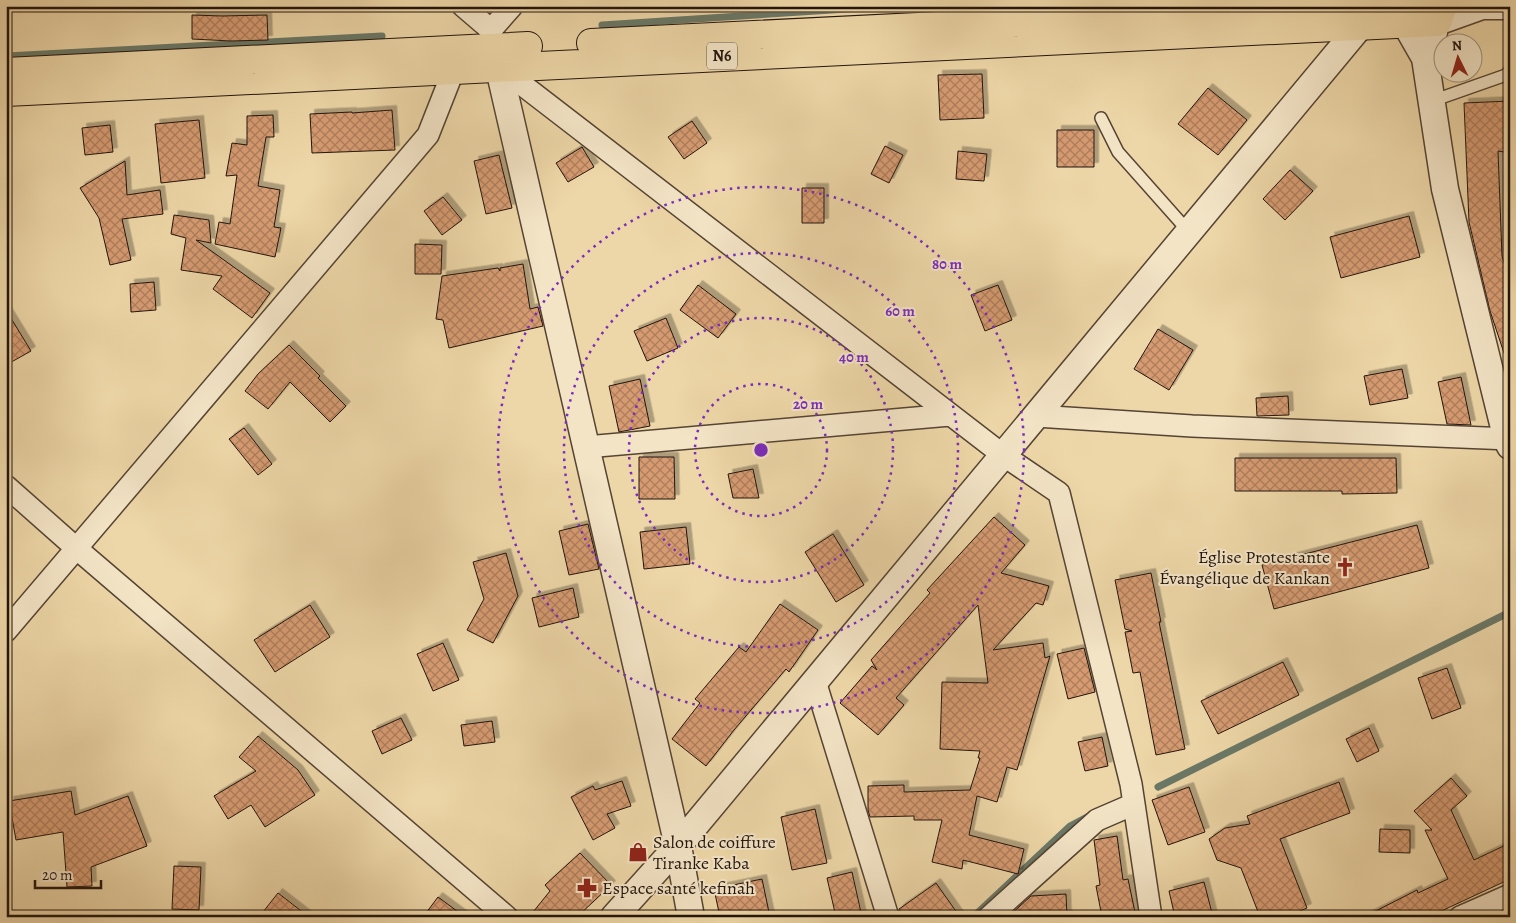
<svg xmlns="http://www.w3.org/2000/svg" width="1516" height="923" font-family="Alegreya,serif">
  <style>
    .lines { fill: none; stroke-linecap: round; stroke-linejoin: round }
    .stream { stroke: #6a7867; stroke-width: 7 }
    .building { fill: url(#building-cross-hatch); stroke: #22140e; filter: url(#shadow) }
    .service-casing { stroke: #554434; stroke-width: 14 }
    .minor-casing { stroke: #554434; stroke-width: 24 }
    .tertiary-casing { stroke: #554434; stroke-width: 29 }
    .trunk-casing { stroke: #22140e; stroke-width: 30 }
    .service { stroke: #f3e4c6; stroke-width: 11 }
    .minor { stroke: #f3e4c6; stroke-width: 21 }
    .tertiary { stroke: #f3e4c6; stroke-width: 26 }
    .trunk { stroke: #edd6a7; stroke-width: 28 }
    .ring { fill: none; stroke: #7b2cbf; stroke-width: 2.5; stroke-dasharray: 2.5 5 }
    .labels { text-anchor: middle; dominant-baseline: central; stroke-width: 4; stroke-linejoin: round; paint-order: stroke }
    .shield { fill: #f3e4c6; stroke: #615245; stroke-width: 1 }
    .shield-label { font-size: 16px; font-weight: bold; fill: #22140e }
    .poi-label { font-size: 18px; fill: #22140e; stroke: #f3e4c6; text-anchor: start }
    .centre { fill: #7b2cbf; stroke: #f3e4c6; stroke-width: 2.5 }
    .ring-label { font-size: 15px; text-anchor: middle; font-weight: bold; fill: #7b2cbf; stroke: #f3e4c6; stroke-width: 4; stroke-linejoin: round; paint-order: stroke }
  </style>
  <defs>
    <pattern id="building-cross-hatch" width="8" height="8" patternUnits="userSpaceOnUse" patternTransform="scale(1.25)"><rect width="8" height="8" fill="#d69b71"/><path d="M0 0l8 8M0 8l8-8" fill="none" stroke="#ad7d5b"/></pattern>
    <filter id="shadow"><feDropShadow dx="4.5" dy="-4.5" stdDeviation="0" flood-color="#0004"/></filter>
  </defs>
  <rect width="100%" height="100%" fill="#edd6a7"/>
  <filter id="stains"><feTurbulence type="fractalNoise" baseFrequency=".004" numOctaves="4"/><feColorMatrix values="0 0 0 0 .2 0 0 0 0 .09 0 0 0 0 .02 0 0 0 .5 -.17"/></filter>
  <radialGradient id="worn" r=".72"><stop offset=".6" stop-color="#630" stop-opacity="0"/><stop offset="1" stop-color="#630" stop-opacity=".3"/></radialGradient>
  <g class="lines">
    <path class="stream" d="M602,25L894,6
      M6,56L382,36
      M1158,787L1510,612
      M973,917L1070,826L1087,817"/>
  </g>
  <path class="building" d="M192,15L222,16L267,15L268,40L231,41L192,39Z
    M982,74L984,118L940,120L938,75Z
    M1208,88L1247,120L1218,155L1178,124Z
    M1510,101V153L1498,151L1502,256L1510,281V359H1506L1490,311L1469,222L1464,103Z
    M392,110L395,150L312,153L310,114L352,112V113Z
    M273,115L274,137H266L258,186L280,190L274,227L281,228L275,257L215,244L219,222L230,224L237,175L226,176L232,143L247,145V116Z
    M199,120L205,178L161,183L155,124Z
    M692,121L707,143L684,159L668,137Z
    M110,125L113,152L85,155L82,128Z
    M1057,130H1094V167H1057Z
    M885,146L903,155L889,183L871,174Z
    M582,147L594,167L568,182L556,163Z
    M958,151L987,154L984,181L956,179Z
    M499,155L512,208L486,214L474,161Z
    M125,161L127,195L160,190L163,214L122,219L131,260L110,265L99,218L80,188Z
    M1290,170L1313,191L1285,220L1263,199Z
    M802,188H824V223H802Z
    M443,197L462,220L442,235L424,211Z
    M174,215L209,220L211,243L196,240L270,293L252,318L213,289L222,276L181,270L186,238L171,234Z
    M1409,216L1420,257L1341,278L1330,237Z
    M415,244L442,245L441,274H415Z
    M523,264L530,309L538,307L543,326L449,348L443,320L436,319L442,276L498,268L500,271V268Z
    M154,282L156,310L131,312L130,284Z
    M698,285L736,314L718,338L680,310Z
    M998,285L1012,320L985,331L971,295Z
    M6,310L31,351L6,365Z
    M666,318L678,348L647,361L634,331Z
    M1158,329L1193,350L1169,390L1134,369Z
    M289,345L320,376L318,378L346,406L330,422L290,382L268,409L245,391L258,374Z
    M1402,369L1408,398L1370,405L1364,376Z
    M1461,377L1471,425L1447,424L1438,382Z
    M640,379L650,426L619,432L609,386Z
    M1288,396L1289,415L1257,416L1256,398Z
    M244,428L272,464L258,475L229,439Z
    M639,457H674L675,499H639Z
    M1235,458H1396L1397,493L1342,494V491H1235Z
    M753,469L759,498H733L728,474Z
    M994,517L1025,545L1001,573L1049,586L1043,605L1036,603L993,650L1043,643L1045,658L1050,656L1017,770L1007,767L997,802L977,796L969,835L1024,849L1018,874L963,860L962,869L932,862L942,820H914V816L870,817L868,810V786L904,785V792L970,790L980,758H978L980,751L940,749L942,682L988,683L978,605L896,698L904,705L878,735L840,703L872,666L877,670L871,660L930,593L927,590Z
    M588,524L599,569L569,575L559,531Z
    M1417,525L1429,568L1274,609L1262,565Z
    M686,527L690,564L644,569L640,532Z
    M833,534L864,585L836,602L805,552Z
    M506,553L518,596L493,643L467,630L484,599L473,562Z
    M1151,573L1161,622H1159L1185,749L1156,755L1140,672L1133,673L1125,632L1132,631L1125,629L1115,580Z
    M573,588L579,617L539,627L532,598Z
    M780,604L818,630L789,672L786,669L734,730L706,766L672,739L700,703L695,699L739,647L746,652Z
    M310,605L330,637L275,672L254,640Z
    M443,643L459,680L433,691L417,654Z
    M1084,648L1095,692L1068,699L1057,654Z
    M1283,662L1299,695L1218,734L1201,701Z
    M1447,668L1461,708L1432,719L1418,678Z
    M401,718L412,740L382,754L372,731Z
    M492,721L495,742L464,746L461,725Z
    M1369,728L1379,751L1357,762L1346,739Z
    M258,736L298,770L315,795L265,827L251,805L228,819L214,796L256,771L239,757Z
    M1102,737L1108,766L1085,771L1078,742Z
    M1451,778L1467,796L1451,810L1474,860L1510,843V879L1435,914L1434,912L1423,917H1364L1417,890L1418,893L1448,879L1425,830H1432L1414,811Z
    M622,781L631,806L607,814L615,828L593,840L571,797L593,786L595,790Z
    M1339,782L1350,813L1280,839L1307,908L1286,917H1260L1241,868L1217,860L1209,839L1225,828L1250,824L1247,816Z
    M1189,787L1205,832L1168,845L1152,800Z
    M71,791L75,815L128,796L147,846L91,867L92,886L67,887L63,832L16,840L9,801Z
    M815,809L827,863L792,870L781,817Z
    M1380,829L1410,830V853L1379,852Z
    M1117,836L1123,880L1128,879L1136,917H1102L1096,886L1100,885L1094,840Z
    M580,853L611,885L577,917H529L550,891L545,885Z
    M174,866L201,867L199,910L172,909Z
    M852,872L862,917H836L827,878Z
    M762,879L770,917H720L714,889Z
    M1204,882L1213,917H1175L1169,891Z
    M936,883L960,917H900L899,909Z
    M278,893L309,917H259Z
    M1066,894L1067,917H1008L1031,896Z
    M438,897L465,917H423Z"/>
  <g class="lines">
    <defs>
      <path id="service" d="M1432,101L1506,75L1510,70
        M1101,118L1118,152L1189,232"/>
      <path id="minor" d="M463,6L491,30L512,6
        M498,66L1003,455L1059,493L1131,784L1151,917
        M1036,416L1192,426L1510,439
        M586,447L950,415
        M6,486L76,548L507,917
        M6,631L428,135L454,69
        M815,681L888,917
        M989,917L1097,820L1134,804
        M1460,917L1510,895"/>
      <path id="tertiary" d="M1473,6H1506
        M1405,23L1425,58L1445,189L1507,440L1510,446
        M1432,38L1437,22L1479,7
        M494,47L678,846L691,917
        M614,917L678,846L1361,25"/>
      <path id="trunk" d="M591,43L1348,6
        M6,72L528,46
        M6,92L1437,22L1443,6"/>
    </defs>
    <use href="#service" class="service-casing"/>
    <use href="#minor" class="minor-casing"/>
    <use href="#tertiary" class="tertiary-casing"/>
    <use href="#trunk" class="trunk-casing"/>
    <use href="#service" class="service"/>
    <use href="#minor" class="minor"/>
    <use href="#tertiary" class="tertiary"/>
    <use href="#trunk" class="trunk"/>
  </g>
  <g class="ring">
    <circle cx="761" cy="450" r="66"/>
    <circle cx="761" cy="450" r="132"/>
    <circle cx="761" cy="450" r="197"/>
    <circle cx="761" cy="450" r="263"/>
  </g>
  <defs>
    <symbol id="church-bare" viewBox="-9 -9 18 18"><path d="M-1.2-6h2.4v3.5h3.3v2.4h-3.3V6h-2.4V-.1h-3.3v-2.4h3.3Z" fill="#8f2418" stroke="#f3e4c6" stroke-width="2.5" paint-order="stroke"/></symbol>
    <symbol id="shop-bare" viewBox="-9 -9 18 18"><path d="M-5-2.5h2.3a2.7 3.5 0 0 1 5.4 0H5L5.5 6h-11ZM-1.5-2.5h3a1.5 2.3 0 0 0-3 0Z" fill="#8f2418" stroke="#f3e4c6" stroke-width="2.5" paint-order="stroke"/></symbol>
    <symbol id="pharmacy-bare" viewBox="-9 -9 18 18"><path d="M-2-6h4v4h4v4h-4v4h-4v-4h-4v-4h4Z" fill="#8f2418" stroke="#f3e4c6" stroke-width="2.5" paint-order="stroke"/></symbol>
  </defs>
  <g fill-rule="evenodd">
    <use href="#church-bare" x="1331" y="553" width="28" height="28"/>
    <use href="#shop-bare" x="624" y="838" width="28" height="28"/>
    <use href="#pharmacy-bare" x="573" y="874" width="28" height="28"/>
  </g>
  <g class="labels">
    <rect class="shield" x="707" y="42.5" width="30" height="27" rx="4"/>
    <g class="shield-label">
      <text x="722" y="56">N6</text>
    </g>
    <g class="poi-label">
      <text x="1330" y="557" text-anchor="end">Église Protestante<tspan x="1330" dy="21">Évangélique de Kankan</tspan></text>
      <text x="653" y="842">Salon de coiffure<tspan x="653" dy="21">Tiranke Kaba</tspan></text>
      <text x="602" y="888">Espace santé kefinah</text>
    </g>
  </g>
  <circle cx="761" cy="450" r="8" class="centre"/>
  <g class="ring-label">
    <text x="947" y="269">80 m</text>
    <text x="900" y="316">60 m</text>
    <text x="854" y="362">40 m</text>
    <text x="808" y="409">20 m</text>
  </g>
  <rect width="1516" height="923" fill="none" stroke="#edd6a7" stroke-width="25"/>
  <rect x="8" y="8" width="1501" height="908" fill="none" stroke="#22140e" stroke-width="2.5"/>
  <rect x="12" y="12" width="1491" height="898" fill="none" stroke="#22140e"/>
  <g transform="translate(1458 58) rotate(355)"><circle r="24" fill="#f3e4c6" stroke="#9f917c"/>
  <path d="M0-4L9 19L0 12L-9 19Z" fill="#8f2418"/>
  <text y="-8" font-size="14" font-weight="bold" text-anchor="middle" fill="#22140e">N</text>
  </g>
  <path d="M35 880v8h66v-8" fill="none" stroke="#22140e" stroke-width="2.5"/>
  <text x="42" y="880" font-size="15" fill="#22140e" stroke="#f3e4c6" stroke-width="4" paint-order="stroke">20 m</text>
  <rect width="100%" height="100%" filter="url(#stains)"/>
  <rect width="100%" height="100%" fill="url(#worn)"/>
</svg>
